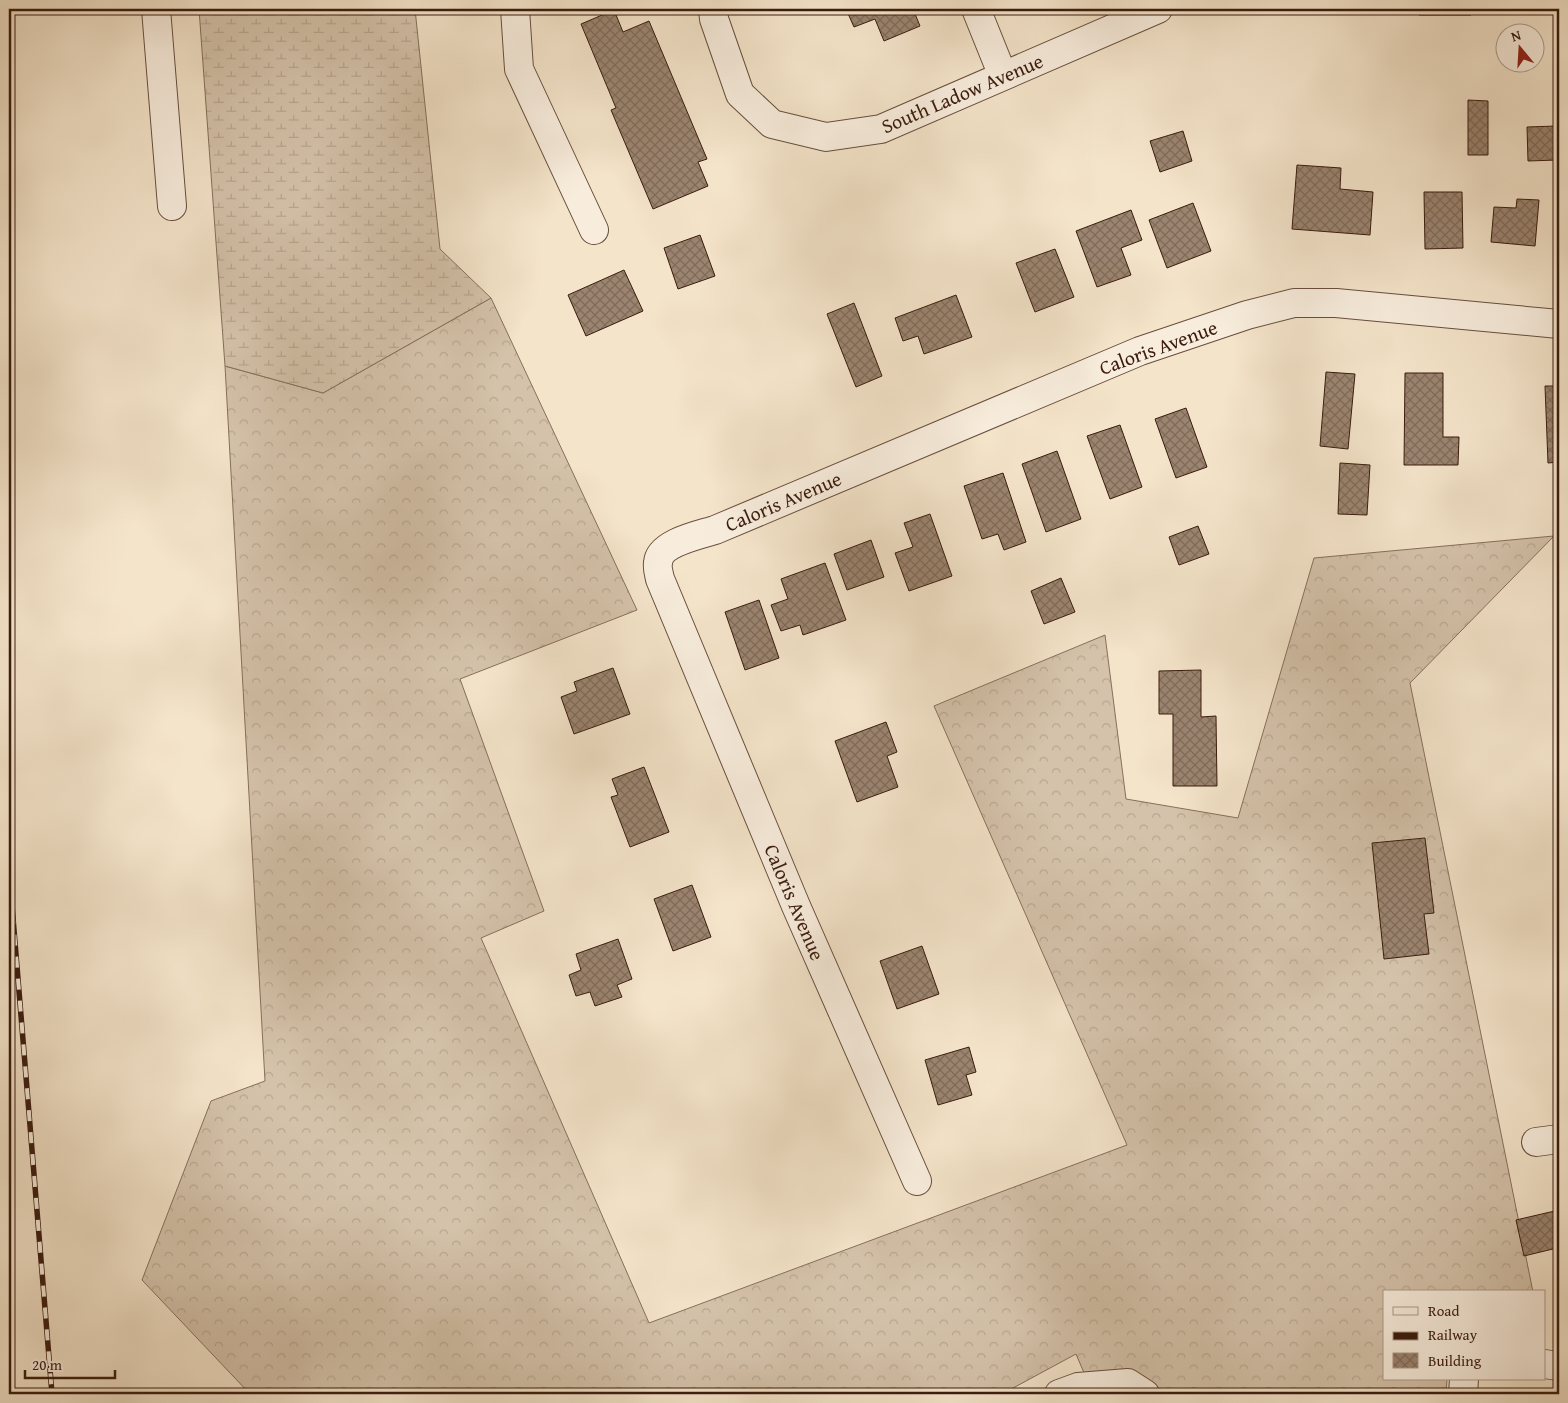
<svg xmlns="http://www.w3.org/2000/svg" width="1568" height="1403" font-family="'Gentium Book Plus',serif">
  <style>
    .forest { fill: url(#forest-crowns); stroke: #876f5c }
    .wetland { fill: url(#wetland-marsh); stroke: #876f5c }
    .building { fill: url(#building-cross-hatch); stroke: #3a1c0e }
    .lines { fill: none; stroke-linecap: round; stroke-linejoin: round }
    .minor-casing { stroke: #684e3d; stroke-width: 30 }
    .minor { stroke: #f8eddd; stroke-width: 28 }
    .rail-casing { stroke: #3a1c0e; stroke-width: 5.5 }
    .rail { stroke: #f8eddd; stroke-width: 4; stroke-dasharray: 11; stroke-linecap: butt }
    .labels { text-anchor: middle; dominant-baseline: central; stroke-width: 4; stroke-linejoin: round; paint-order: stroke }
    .street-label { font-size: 20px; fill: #3a1c0e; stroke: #f8eddd }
  </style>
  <defs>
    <pattern id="forest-crowns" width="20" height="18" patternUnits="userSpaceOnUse" patternTransform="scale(1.25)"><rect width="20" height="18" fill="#d4c2aa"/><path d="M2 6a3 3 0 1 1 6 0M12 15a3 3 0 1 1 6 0" fill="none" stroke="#b7a691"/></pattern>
    <pattern id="wetland-marsh" width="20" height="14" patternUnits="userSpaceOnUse" patternTransform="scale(1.25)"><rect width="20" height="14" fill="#d4c2aa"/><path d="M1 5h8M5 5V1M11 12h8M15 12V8" fill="none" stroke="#b7a691"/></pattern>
    <pattern id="building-cross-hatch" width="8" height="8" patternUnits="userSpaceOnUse" patternTransform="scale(1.25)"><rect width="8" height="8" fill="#9b8470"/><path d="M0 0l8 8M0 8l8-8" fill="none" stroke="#7f6b5a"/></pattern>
  </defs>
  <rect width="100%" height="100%" fill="#f4e4ca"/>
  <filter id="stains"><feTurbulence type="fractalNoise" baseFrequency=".004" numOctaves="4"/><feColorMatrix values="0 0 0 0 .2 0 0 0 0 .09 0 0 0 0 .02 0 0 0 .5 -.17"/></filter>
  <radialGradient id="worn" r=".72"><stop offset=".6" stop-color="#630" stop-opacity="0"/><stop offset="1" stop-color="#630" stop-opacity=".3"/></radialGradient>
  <path class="forest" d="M491,298L637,610L460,679L544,911L481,938L649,1323L1127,1145L934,706L1105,635L1126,799L1238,818L1314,558L1554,536L1410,683L1533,1292H1384V1379H1447L1446,1394H1093L1076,1354L1002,1394H250L142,1280L211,1101L265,1081L225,366L323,393Z"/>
  <path class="wetland" d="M199,9H415L440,249L491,298L323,393L225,366Z"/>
  <path class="building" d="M846,9H913L920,26L884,41L875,19L854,27Z
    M1419,9H1471V15H1419Z
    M614,10L623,32L649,21L707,159L698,162L708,186L653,209L611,110L616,108L581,24Z
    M1468,100L1488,101V155H1468Z
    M1556,126L1557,160L1528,161L1527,127Z
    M1183,131L1192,161L1160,172L1150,141Z
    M1297,165L1341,168L1340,189L1373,192L1370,235L1292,229Z
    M1424,192H1462L1463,248L1425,249Z
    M1517,199L1539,200L1535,246L1491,242L1494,207L1516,208Z
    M1193,203L1211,251L1167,268L1149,220Z
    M1556,205H1559V252H1554Z
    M1131,210L1142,240L1121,248L1131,275L1097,287L1076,231Z
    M700,235L715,276L678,289L664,248Z
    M1055,249L1074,297L1035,312L1016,263Z
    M624,270L643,311L586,336L568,295Z
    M956,295L972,337L924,354L918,336L903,341L895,318Z
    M854,303L882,376L856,387L827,314Z
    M1326,372L1355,374L1348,449L1320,446Z
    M1405,373H1443V437H1459L1458,465H1404Z
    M1545,386H1559V462L1548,463Z
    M1186,408L1207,467L1176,478L1155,419Z
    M1120,425L1142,487L1110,499L1087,436Z
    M1057,451L1081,519L1046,532L1022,464Z
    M1340,463L1370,465L1367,515L1338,514Z
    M1003,473L1026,542L1004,550L998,534L982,539L964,486Z
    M930,514L952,576L909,591L895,553L913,547L904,523Z
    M1198,526L1209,554L1179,565L1169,537Z
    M871,540L884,577L847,590L834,554Z
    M825,563L846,620L803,635L800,625L781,631L771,605L788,599L781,579Z
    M1061,578L1075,612L1044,624L1031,591Z
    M759,600L779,658L745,670L725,612Z
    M613,668L630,714L574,734L561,697L577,691L574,682Z
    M1201,670V717L1216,716L1217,786H1173V714H1159V671Z
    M886,722L897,752L887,756L898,787L857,802L835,741Z
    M644,767L669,832L630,847L611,797L618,795L612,779Z
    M1425,838L1434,913L1424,914L1429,954L1384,959L1372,843Z
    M692,885L711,937L673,951L654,899Z
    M618,939L632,979L617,985L622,997L595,1006L590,992L576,996L569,975L581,970L576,954Z
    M922,946L939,994L897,1009L880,961Z
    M969,1047L976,1072L966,1075L972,1095L938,1105L925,1060Z
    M1559,1210V1259L1557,1248L1524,1256L1516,1220Z"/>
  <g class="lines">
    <defs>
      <path id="minor" d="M156,9L172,206
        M515,9L519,69L594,230
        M713,9L714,19L740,94L772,124L826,137L881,129L1158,9
        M976,9L1003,76
        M1536,1142L1559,1139
        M917,1181L796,906L660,579C659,574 657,568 658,563C659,543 699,535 715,530L1140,351L1247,315L1294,303H1336L1559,324
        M1544,1364L1559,1366
        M1059,1394L1078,1387L1128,1383L1145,1394
        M1463,1394L1464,1379"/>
    </defs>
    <use href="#minor" class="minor-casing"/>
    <use href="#minor" class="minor"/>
    <defs>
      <path id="rail" d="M9,869L52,1394"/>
    </defs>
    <use href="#rail" class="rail-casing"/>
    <use href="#rail" class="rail"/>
  </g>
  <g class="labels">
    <g class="street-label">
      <text transform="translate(962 93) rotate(-23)">South Ladow Avenue</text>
      <text transform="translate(1158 347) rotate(-20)">Caloris Avenue</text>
      <text transform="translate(783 501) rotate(-23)">Caloris Avenue</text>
      <text transform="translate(795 902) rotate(67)">Caloris Avenue</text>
    </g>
  </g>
  <rect width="1568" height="1403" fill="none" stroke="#f4e4ca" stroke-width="30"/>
  <rect x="10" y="10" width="1548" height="1383" fill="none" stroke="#3a1c0e" stroke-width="2.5"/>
  <rect x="15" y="15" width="1538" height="1373" fill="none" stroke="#3a1c0e"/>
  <rect x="1383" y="1290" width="162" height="90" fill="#f8eddd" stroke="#ac998a"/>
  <rect x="1393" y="1307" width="25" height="8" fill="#f8eddd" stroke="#ac998a"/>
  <text x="1428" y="1316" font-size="15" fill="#3a1c0e">Road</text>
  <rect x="1393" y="1332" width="25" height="8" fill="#3a1c0e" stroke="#ac998a"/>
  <text x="1428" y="1340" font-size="15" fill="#3a1c0e">Railway</text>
  <rect x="1393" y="1353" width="25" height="15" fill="url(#building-cross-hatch)" stroke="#ac998a"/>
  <text x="1428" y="1366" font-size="15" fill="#3a1c0e">Building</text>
  <g transform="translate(1520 48) rotate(342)"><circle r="24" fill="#f8eddd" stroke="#ac998a"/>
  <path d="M0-4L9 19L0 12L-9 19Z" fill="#8f2418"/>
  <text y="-8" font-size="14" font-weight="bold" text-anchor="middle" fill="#3a1c0e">N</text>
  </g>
  <path d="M25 1370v8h90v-8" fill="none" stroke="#3a1c0e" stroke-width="2.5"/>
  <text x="32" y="1370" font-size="15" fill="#3a1c0e" stroke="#f8eddd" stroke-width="4" paint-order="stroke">20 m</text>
  <rect width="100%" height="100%" filter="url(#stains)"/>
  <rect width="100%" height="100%" fill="url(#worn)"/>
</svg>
